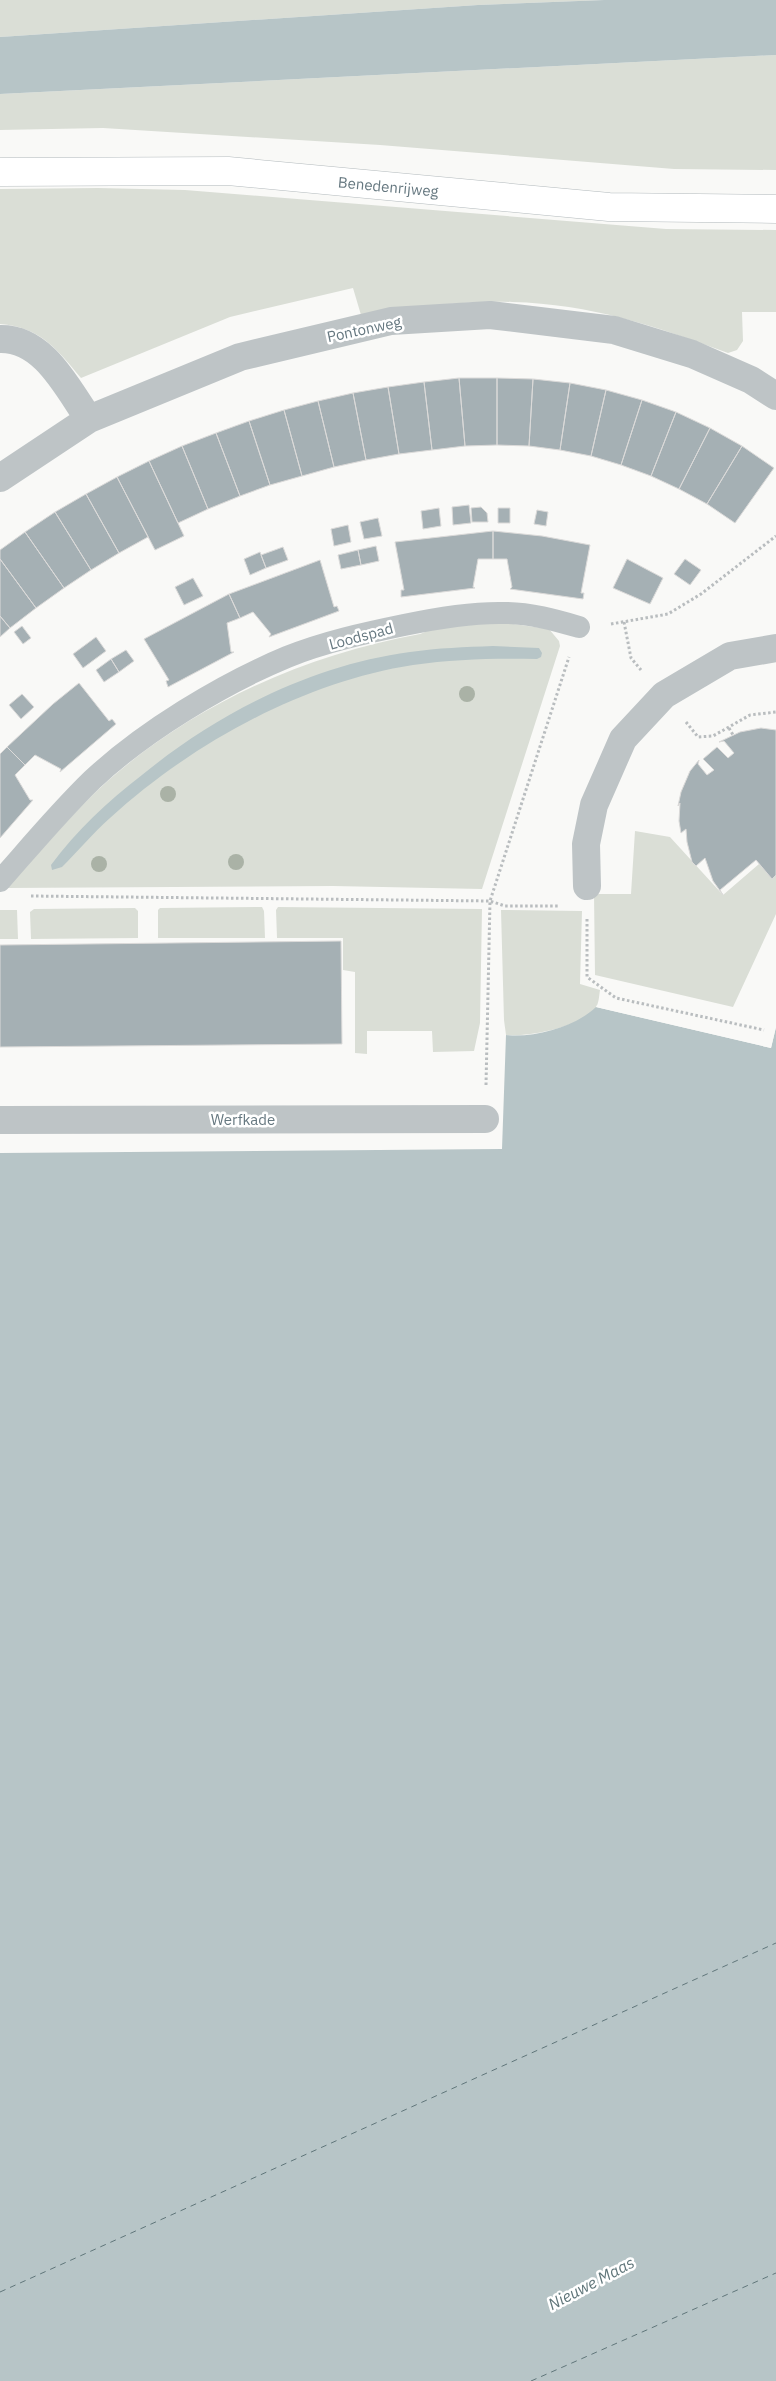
<svg xmlns="http://www.w3.org/2000/svg" width="776" height="2381" font-family="'IBM Plex Sans',sans-serif">
  <style>
    .green { fill: #daded6 }
    .water { fill: #b7c5c7 }
    .pier { fill: #f9f9f7 }
    .lines { fill: none; stroke-linecap: round; stroke-linejoin: round }
    .ferry { stroke: #60767a; stroke-width: 1; stroke-dasharray: 6 5; stroke-linecap: butt }
    .building { fill: #a5b0b4; stroke: #dbdad9 }
    .secondary-casing { stroke: #b3babd; stroke-width: 29 }
    .path { stroke: #b9bdbf; stroke-width: 3; stroke-dasharray: 2.5 2.5; stroke-linecap: butt }
    .lane { stroke: #bec4c6; stroke-width: 22 }
    .street { stroke: #bec4c6; stroke-width: 28 }
    .secondary { stroke: #fff; stroke-width: 28 }
    .tree { fill: #aab2a6 }
    .labels { text-anchor: middle; dominant-baseline: central; stroke-width: 5; stroke-linejoin: round; paint-order: stroke }
    .street-label { font-size: 15px; fill: #667880; stroke: #fff }
    .water-label { font-size: 16px; font-style: italic; fill: #60767a; stroke: #fff }
  </style>
  <rect width="100%" height="100%" fill="#f9f9f7"/>
  <path class="green" d="M0,0H604L478,5L0,37Z
    M776,55V170L674,169L380,145L103,128L0,130V94Z
    M98,188L185,190L666,229L776,230V312H742L743,341L737,350L728,353C655,326 591,304 512,302C462,300 411,308 361,315L353,288L230,317L81,378C57,349 40,327 0,324V189Z
    M486,620L549,629L559,641L560,646L482,889L333,886L7,888C41,851 73,811 111,778C199,702 306,655 420,634C427,632 433,626 441,624C455,621 471,621 486,620Z
    M635,831L670,837L723,895L759,864L772,878L776,875V914L733,1007L595,975L594,894H631Z
    M262,907L264,911L265,938H158V910L160,908Z
    M278,907L482,909L480,1023L474,1051L433,1052L432,1031H367V1054L355,1053V972L343,970V938H277L276,910Z
    M135,908L138,911V938L31,939L30,912L34,909Z
    M0,910H17L18,939H0Z
    M501,910L582,911L580,984L600,990C599,996 599,1004 595,1009C580,1027 529,1037 506,1035L504,1020Z"/>
  <path class="water" d="M604,0H776V55L0,94V37L478,5Z
    M493,646L539,648L542,653L541,657L537,659C495,658 454,659 413,665C303,682 191,744 110,818C93,833 78,851 62,867L52,870L51,865C76,831 108,801 142,775C218,713 312,665 410,652C438,648 465,647 493,646Z
    M596,1007L771,1048L776,1027V2381H0V1153L502,1149L506,1035C535,1038 575,1027 596,1007Z"/>
  <path class="pier" d="M597,1005L769,1045L776,1024V1027L771,1048L596,1007Z"/>
  <g class="lines">
    <path class="ferry" d="M0,2292L776,1943
      M531,2381L776,2273"/>
  </g>
  <path class="building" d="M459,378H497V445L465,446Z
    M459,378L465,446L432,450L424,382Z
    M497,378L533,379L529,446L497,445Z
    M533,379L570,383L560,450L529,446Z
    M424,382L432,450L399,454L388,387Z
    M570,383L606,390L591,456L560,450Z
    M388,387L399,454L366,460L353,393Z
    M606,390L642,400L621,465L591,456Z
    M353,393L366,460L334,467L318,401Z
    M642,400L676,412L651,476L621,465Z
    M318,401L334,467L302,476L284,410Z
    M284,410L302,476L270,485L249,421Z
    M676,412L710,428L679,489L651,476Z
    M249,421L270,485L240,496L216,433Z
    M710,428L742,446L707,504L679,489Z
    M216,433L240,496L208,509L182,446Z
    M182,446L208,509L178,523L149,461Z
    M742,446L774,468L735,523L707,504Z
    M149,461L184,536L155,550L117,477Z
    M117,477L148,537L119,553L86,494Z
    M86,494L119,553L91,570L55,512Z
    M469,505L471,523L453,525L452,507Z
    M481,507L487,513L488,522H472L471,508Z
    M439,508L441,526L423,529L421,511Z
    M498,508H510V523H498Z
    M537,510L548,512L546,526L534,524Z
    M55,512L91,570L64,588L25,532Z
    M378,518L382,536L364,539L360,522Z
    M348,525L351,542L334,546L331,529Z
    M493,531V559H478L473,587L475,588L401,597V590H404L395,542Z
    M493,531L542,536L590,545L581,593H584L583,599L510,589L512,587L507,559H493Z
    M25,532L64,588L36,608L0,559V550Z
    M376,546L379,561L361,565L358,550Z
    M283,547L288,560L266,568L261,555Z
    M358,550L361,565L341,569L338,555Z
    M260,552L266,568L250,575L244,559Z
    M0,559L36,608L10,628L0,616Z
    M627,559L663,578L650,604L613,588Z
    M685,559L701,570L690,585L674,574Z
    M320,560L334,607L337,606L339,611L269,637L271,634L253,612L240,618L229,594Z
    M193,578L203,596L184,605L175,587Z
    M229,594L240,618L227,623L231,652H234L168,687L166,681L169,680L144,639Z
    M0,616L10,628L0,637Z
    M22,626L31,638L23,644L14,632Z
    M96,637L106,651L83,668L73,654Z
    M126,650L134,661L119,672L111,659Z
    M111,659L119,672L104,682L96,670Z
    M79,683L109,721L112,719L116,724L60,772L61,769L35,755L25,765L7,747L53,704Z
    M22,694L34,707L21,719L9,705Z
    M761,728L776,730V875L772,879L756,860L720,890L723,895L713,881L705,858L696,866L692,862L687,842L686,829L681,833L679,821L680,803L678,806L681,792L690,771L699,760L698,764L707,775L714,770L703,759L717,747L728,758L734,753L724,741L719,742L740,732Z
    M7,747L25,765L15,775L30,800H33L0,838V754Z
    M341,941L342,1044L0,1047V945Z"/>
  <g class="lines">
    <defs>
      <g id="secondary">
        <path id="s1" d="M0,172L228,171L609,207L776,209"/>
      </g>
    </defs>
    <use href="#secondary" class="secondary-casing"/>
    <path class="path" d="M624,622L631,658L641,670
      M611,624L668,614L701,594L776,536
      M686,722L698,737L713,736L750,715L776,712
      M729,728L733,735
      M31,896L490,901L505,906H559
      M587,919V977L616,998L764,1030
      M486,1085L490,901L569,657"/>
    <path class="lane" d="M0,881C30,847 59,812 92,780C143,732 222,684 287,657C324,642 365,633 404,625C437,618 471,612 505,613C530,613 555,620 579,627"/>
    <path class="street" d="M0,339C44,338 67,388 89,419
      M0,478L89,419L240,357L391,321L490,315L614,330L692,354L751,380L776,396
      M587,886L586,844L594,805L623,739L664,695L730,656L776,648
      M0,1120L485,1119"/>
    <use href="#secondary" class="secondary"/>
  </g>
  <g class="tree">
    <circle cx="467" cy="694" r="8"/>
    <circle cx="168" cy="794" r="8"/>
    <circle cx="236" cy="862" r="8"/>
    <circle cx="99" cy="864" r="8"/>
  </g>
  <g class="labels">
    <g class="street-label">
      <text stroke="none"><textPath href="#s1" startOffset="389">Benedenrijweg</textPath></text>
      <text transform="translate(364 329) rotate(-12)">Pontonweg</text>
      <text transform="translate(361 636) rotate(-15)">Loodspad</text>
      <text x="243" y="1119">Werfkade</text>
    </g>
    <g class="water-label">
      <text transform="translate(591 2283) rotate(-28)">Nieuwe Maas</text>
    </g>
  </g>
</svg>
